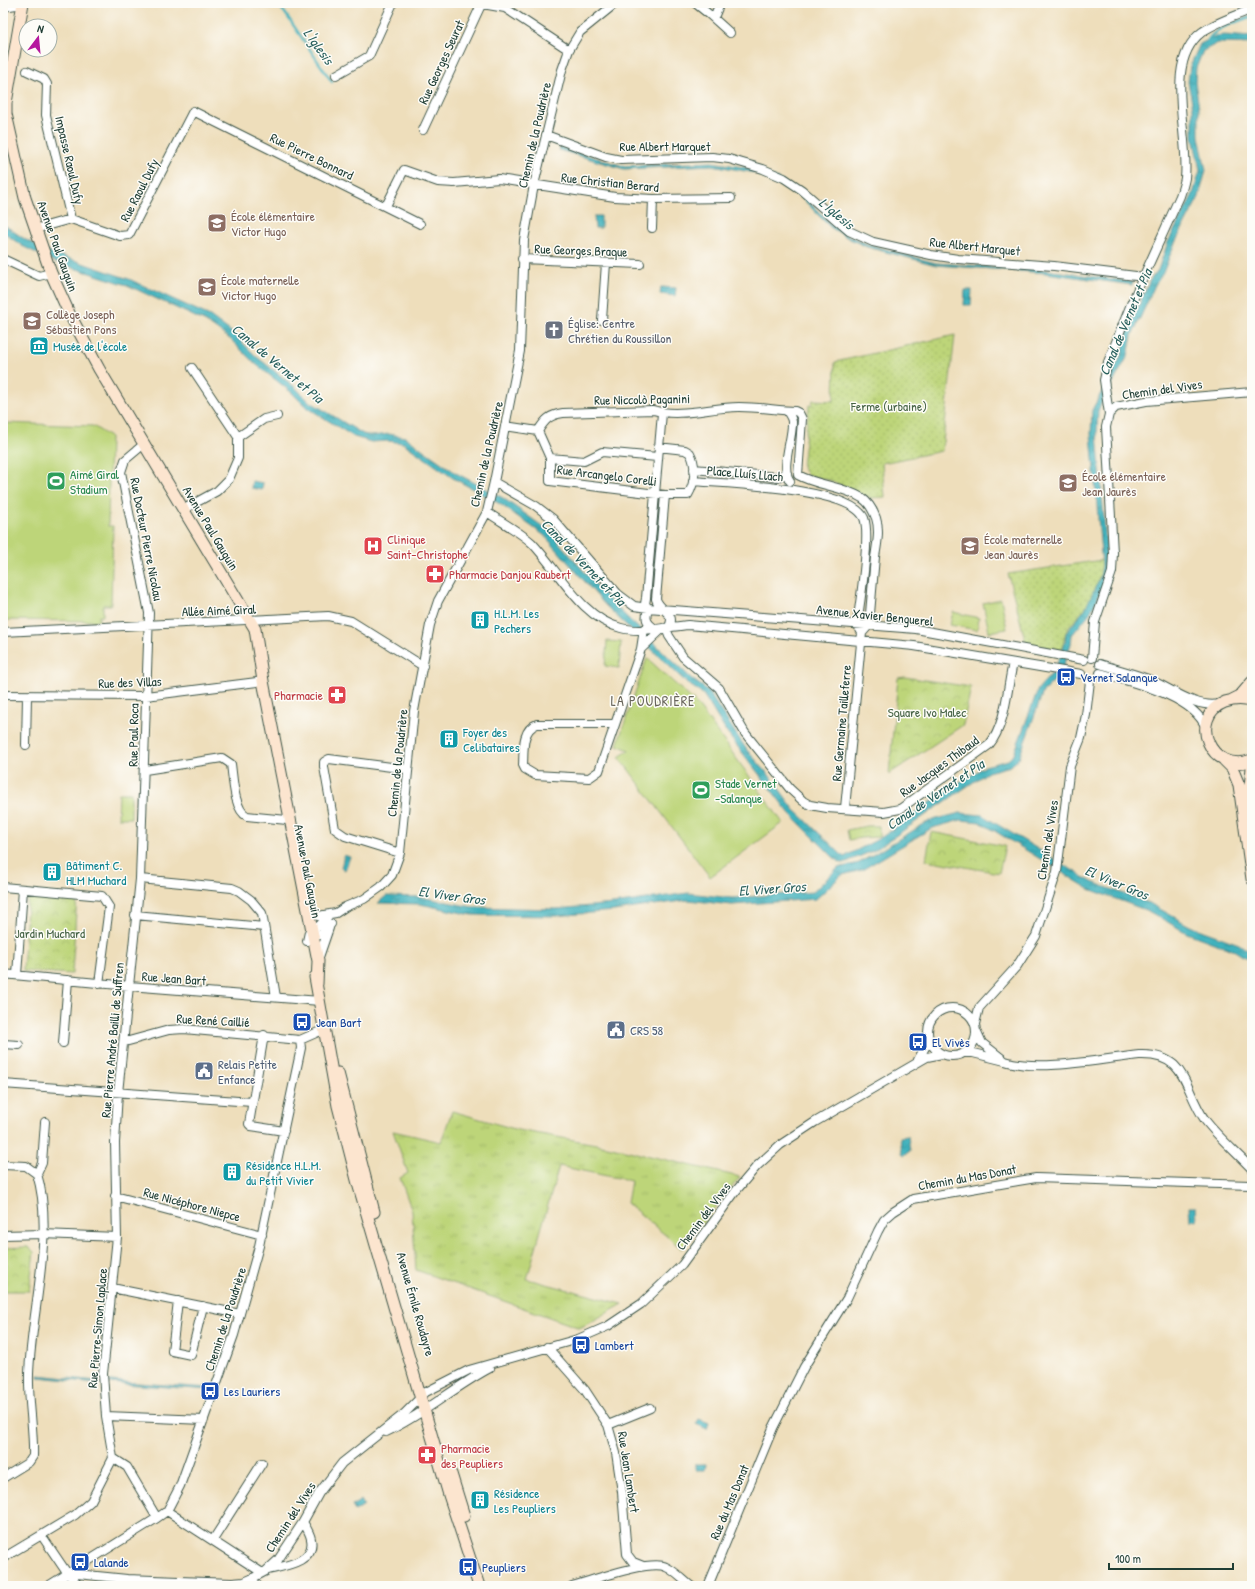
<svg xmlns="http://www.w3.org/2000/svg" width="1255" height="1589" font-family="'Patrick Hand',sans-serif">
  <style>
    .grass { fill: url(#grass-tufts); stroke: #6e8956 }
    .park { fill: url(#park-crowns); stroke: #6e8956 }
    .garden { fill: url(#garden-dots); stroke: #6e8956 }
    .pitch { fill: #bdd579; stroke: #6e8956 }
    .water { fill: url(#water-ripples); stroke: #307778 }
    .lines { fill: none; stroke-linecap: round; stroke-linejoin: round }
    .stream { stroke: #41b1bc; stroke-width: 2.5 }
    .street-casing { stroke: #3e5548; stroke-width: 10 }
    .secondary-casing { stroke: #3e5548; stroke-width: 13 }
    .street { stroke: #fff; stroke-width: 8 }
    .secondary { stroke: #fce5cf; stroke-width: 11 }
    .labels { text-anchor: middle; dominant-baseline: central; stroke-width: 3; stroke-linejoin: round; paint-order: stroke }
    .street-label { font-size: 13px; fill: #1f3d34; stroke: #fdfcf7 }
    .education-label { font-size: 13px; fill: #785e54; stroke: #fdfcf7; text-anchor: start }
    .worship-label { font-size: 13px; fill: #5b616d; stroke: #fdfcf7; text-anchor: start }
    .culture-label { font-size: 13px; fill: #0d838f; stroke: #fdfcf7; text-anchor: start }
    .park-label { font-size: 13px; fill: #466345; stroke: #fdfcf7 }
    .leisure-label { font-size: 13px; fill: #27864d; stroke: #fdfcf7; text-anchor: start }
    .health-label { font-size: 13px; fill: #be3a42; stroke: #fdfcf7; text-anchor: start }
    .transit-label { font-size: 13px; fill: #164399; stroke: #fdfcf7; text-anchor: start }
    .service-label { font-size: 13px; fill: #4e5e75; stroke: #fdfcf7; text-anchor: start }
    .water-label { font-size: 14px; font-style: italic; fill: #29605d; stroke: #fdfcf7 }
    .neighbourhood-label { font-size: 14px; letter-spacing: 1px; fill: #69665c; stroke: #fdfcf7 }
  </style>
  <defs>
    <pattern id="grass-tufts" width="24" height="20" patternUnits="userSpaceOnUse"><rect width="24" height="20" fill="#bdd579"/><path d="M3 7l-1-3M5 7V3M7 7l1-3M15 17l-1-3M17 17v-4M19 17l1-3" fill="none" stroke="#a2b869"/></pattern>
    <pattern id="park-crowns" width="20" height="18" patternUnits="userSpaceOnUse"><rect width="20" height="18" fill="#bdd579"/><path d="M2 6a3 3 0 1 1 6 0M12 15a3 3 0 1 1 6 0" fill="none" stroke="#a2b869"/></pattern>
    <pattern id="garden-dots" width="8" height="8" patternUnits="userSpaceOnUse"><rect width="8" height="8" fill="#bdd579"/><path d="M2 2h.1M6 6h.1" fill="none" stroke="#a2b869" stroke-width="1.8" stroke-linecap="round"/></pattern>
    <pattern id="water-ripples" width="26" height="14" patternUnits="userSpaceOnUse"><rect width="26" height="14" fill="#41b1bc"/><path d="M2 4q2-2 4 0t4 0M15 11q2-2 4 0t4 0" fill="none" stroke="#36919a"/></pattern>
  </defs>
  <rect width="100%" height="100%" fill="#fdfcf7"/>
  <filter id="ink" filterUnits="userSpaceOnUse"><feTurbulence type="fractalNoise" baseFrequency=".025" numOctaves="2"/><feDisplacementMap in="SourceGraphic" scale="8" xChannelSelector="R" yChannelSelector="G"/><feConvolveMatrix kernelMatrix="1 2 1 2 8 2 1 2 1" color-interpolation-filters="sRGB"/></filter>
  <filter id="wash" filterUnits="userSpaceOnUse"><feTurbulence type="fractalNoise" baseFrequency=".012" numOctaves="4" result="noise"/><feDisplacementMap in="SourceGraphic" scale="16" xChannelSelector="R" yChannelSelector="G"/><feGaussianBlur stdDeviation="0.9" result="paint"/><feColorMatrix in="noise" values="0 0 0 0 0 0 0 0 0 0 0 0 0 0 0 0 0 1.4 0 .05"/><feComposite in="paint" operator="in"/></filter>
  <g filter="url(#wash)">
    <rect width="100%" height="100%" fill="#eedebb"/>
    <path class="grass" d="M452,1111L518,1130L607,1146L740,1177L682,1249L627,1203L631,1181L559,1166L527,1279L623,1304L580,1328L416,1270L412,1211L400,1178L408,1173L393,1131L441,1142Z"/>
    <path class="park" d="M905,677L971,687L963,725L889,774L898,678Z
      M867,826H879V837L861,838L849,840L847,830Z
      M931,832L1005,846L999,873L926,860Z
      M28,893L77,896L72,974L23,971Z
      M28,1247L34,1252L29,1291H3V1248Z"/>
    <path class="garden" d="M955,335L942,451L882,463L885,497L870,498L832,481L807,475L802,467L809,405H812L813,400L834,401L835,362Z
      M1102,560C1102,576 1094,597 1084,610C1079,617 1070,624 1066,632C1064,637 1064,645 1061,650L1026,643L1008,574Z"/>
    <path class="pitch" d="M3,423L93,426L110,437L108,526H113L111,605H103V616H99V621L3,620Z
      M1001,599L1007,629L989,632L983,603Z
      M953,612L979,618L977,630L950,625Z
      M607,641L621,642L619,668L605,666Z
      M647,658L697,704L783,823L710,877L619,757L629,750L617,745Z
      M119,793H131V818H118Z"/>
    <path class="water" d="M1224,35L1252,37V44L1218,43L1203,51L1196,68L1195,82L1199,108V136L1206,170L1199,197L1174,245L1163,273L1155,285L1132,336L1128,356L1101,404L1098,411L1097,433L1108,567L1106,578L1097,600L1090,613L1072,635L1071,644L1060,675L1043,692L1019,758L1011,766L988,772L875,850L844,863H841L832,856L790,814L727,733L703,694L688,684L606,606L545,536L500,504L453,478L403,443L388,441L371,442L354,437L305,406L291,392L253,362L230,339L206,322L127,285L55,262L22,246L3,232V224L26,240L53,253L129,279L210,316L234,334L257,357L296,388L309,401L363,434L372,436L389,434L405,437L456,473L503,498L549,531L610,601L692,679L707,690L747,750L769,775L794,809L844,857L882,837L929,803L985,766L1008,760L1014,754L1038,689L1054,671L1065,643L1066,633L1085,609L1100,577L1102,566L1091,434L1092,410L1122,354L1126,334L1150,280L1158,270L1168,242L1193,194L1200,170L1193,137V108L1188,82L1190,66L1200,44L1216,36Z
      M560,147L624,166L712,162L749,168L778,179L790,186L802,195L832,225L849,236L867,244L936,263L1046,270L1133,282L1132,285L1046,273L936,265L867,247L848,238L830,227L801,197L761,174L712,165L624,169L559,150Z
      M594,216H601V228H595Z
      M661,287L676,288L675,296L660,294Z
      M965,290H972L971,305H964Z
      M252,481L263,483L262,490L251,488Z
      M960,813L982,815L1092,882L1151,904L1190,926L1239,944L1252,953V962L1235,951L1187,933L1148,911L1089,889L980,822L961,820L932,828L862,870L842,875L816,899L732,905L688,900L614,911L556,916L472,915L420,904L378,903L386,896L421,897L473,907L556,909L613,904L688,893L732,898L813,892L838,868L859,863L929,821Z
      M344,855L350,857L345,870L341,868Z
      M908,1136L910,1151L904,1155L902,1153L900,1137Z
      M1189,1207H1196L1197,1220H1190Z
      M38,1375L97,1381V1383L38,1377Z
      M109,1381L210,1388V1390L109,1383Z
      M699,1419L709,1423L707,1429L696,1424Z
      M695,1464H706L705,1470H695Z
      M361,1500L364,1505L355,1511L352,1506Z"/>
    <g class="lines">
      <path class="stream" d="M276,3L285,13L332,82
        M1207,42C1214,27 1238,22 1252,16"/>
    </g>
  </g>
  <g filter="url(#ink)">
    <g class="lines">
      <defs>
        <path id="street" d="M477,3L505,8L569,50
          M695,3L710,15H715L720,3
          M3,7L23,4
          M710,15L730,33
          M27,71L44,79L47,84L46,115L71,219
          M336,75L369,56L393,3
          M423,130L481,5
          M546,135L606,157L621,160L712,157L729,159L763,169L784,178L802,190L849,231L873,242L931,255L958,259L1054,266L1144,277
          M386,206L404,170L438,182L454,183L499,179L615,197L653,199L731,198
          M652,228L653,199
          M35,229L71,219L120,236L129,235L193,111L420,224
          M3,259L39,276L51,273
          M522,259L640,264
          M602,320L606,263
          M787,411C789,414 792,419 792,422C793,438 780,468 790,481
          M1109,414L1104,380L1108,362L1131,304L1180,196C1182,190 1184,184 1185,178C1190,135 1162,62 1202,32C1216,22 1236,16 1252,9
          M505,426L538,431
          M538,431C545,420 549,415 563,413L653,410C680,418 711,407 739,407C757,407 776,410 795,411L799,413L802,419L798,475C818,486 843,486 862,498C868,502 873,510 876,518C880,530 877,545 875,557C873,580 871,602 869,625L862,633
          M538,431L550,458V481L665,495H688C695,483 697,466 690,453L685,450L658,447
          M238,437L264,419L277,416
          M550,458L584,461L602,452L657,457
          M694,469L778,477L787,473
          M693,481C726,484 850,487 864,518C871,535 860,603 857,624L862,633L845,808
          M494,482L536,506L553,519L618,594L634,606L648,608L916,629L1084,660
          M665,495L656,599C660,612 678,613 668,628
          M184,509L217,491L229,479L238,458V437L192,368
          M487,512C501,522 519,531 532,543C559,571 581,618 621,628C640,633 668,627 688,625L914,646L1081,674
          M654,628C646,622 645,619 648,608L645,604L646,598L662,413
          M666,628L669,636L683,657L719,688L745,733L790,789L803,801L810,805L827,808L884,812L900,809L989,745C1006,725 1007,688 1013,663
          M3,632L328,616L351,621L423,666
          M641,649L663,628
          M1092,658L1095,622L1112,572L1113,553L1106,427L1109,414L1116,407L1146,401L1252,392
          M1100,664C1116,669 1132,673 1148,679C1169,687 1196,709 1219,704
          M1100,673C1131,682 1193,695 1206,728
          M3,695L146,696L257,682
          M615,724H537C521,730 524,751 523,765L525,769L535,775L589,778L599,771L641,649L644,629
          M26,745L27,696
          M145,770L222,758L231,764C233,778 234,810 247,816L287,820
          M400,853L345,836L335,829L324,767V762L329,759L407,769
          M140,879L232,888L239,891L251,900L262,913L276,997
          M3,887L102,896L109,907L99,984
          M309,911L318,916L336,913L345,907L364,899L381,887L392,875L400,853L414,711L430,625L438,601L487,512L494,482L520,351L524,240L534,185L562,70L569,50L580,32L616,3
          M135,915L264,927
          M310,934L314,937L322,934L331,924
          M307,941L309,932L319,926L330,914
          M318,960L329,928
          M3,974L129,986L320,1001
          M17,975L23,889
          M928 1032a24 24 0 1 1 48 0a24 24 0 1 1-48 0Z
          M975,1024L979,1008L1017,966L1036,936L1057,872L1070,766L1081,738L1086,715L1090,681
          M264,1035L249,1124L251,1126L284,1131
          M300,1040L325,1029
          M125,1042L169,1030L184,1029L300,1040
          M63,1043L68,980
          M3,1044L19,1045
          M965,1053H973L1005,1061L982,1043L977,1032
          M918,1060L929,1040
          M1005,1061C1038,1072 1103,1059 1139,1055C1188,1053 1183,1089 1205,1120C1218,1137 1237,1153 1252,1169
          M3,1084L252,1102
          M3,1165L26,1166L37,1174C55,1232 31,1313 29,1374C28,1401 34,1429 33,1456L29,1462L3,1478
          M37,1174L42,1163L45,1122
          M115,1196L262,1235
          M3,1235L43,1234L117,1237
          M112,1288L240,1314
          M178,1301L172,1351L191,1355L203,1306
          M547,1347L585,1390L608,1425L616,1453L622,1492L627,1554L633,1562L643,1566
          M106,1416L204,1420
          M608,1425L650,1408
          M386,1432C423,1415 454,1387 490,1368
          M113,1458L127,1467L157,1518
          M167,1511L261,1572
          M42,1536L67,1573L79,1586
          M213,1540L262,1463
          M3,1558L75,1515L91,1501L113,1458L106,1416L103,1374L117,1237L115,1143L118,1093L140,879L149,613L121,472L125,460L144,444
          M268,1570C284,1566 316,1562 311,1539C310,1533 306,1527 303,1522
          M67,1573L127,1579L232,1583L244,1582L251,1579L266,1571L278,1560L303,1522L319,1493L342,1463L404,1414L426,1392L469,1370L578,1339L608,1326L641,1304L682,1265L735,1192L757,1166L780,1145L815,1122L927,1057L942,1054
          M251,1579L258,1586
          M48,1586L157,1518L167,1511L180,1486L234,1335L259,1246L301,1048L300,1040
          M572,1586C591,1581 650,1559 666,1567C675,1571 683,1580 691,1586
          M708,1586L773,1428L804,1367L847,1298L878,1231L884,1220L893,1212L913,1199L1036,1178L1250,1185"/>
        <path id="secondary" d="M23,3L6,103V114L25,198L51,273L69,313L99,369L255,629L263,681L318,961L317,984
          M1232,700L1240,696L1252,682
          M1252,702C1243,698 1234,699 1225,702C1187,717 1210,776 1252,760
          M1224,760L1232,768L1239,785L1252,879
          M1252,768L1250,786L1252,812
          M315,977L338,1106L357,1180L449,1495L479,1586
          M338,1073L374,1212
          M451,1474L464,1516"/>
      </defs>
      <use href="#street" class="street-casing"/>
      <use href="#secondary" class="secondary-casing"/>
      <use href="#street" class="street"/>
      <use href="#secondary" class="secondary"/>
    </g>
  </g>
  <defs>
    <symbol id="school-square" viewBox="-11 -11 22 22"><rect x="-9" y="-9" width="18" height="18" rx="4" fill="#8d6e63" stroke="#fdfcf7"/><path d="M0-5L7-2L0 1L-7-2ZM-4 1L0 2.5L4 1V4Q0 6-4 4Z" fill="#fff"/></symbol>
    <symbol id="church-square" viewBox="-11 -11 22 22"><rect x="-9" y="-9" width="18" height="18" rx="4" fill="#6b7280" stroke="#fdfcf7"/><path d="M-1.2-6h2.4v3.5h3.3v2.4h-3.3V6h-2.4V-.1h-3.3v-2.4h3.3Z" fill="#fff"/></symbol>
    <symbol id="museum-square" viewBox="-11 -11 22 22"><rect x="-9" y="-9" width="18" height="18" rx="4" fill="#0f9aa8" stroke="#fdfcf7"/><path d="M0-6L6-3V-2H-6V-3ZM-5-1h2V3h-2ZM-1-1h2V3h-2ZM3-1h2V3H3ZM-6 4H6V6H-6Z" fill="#fff"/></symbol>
    <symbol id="stadium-square" viewBox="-11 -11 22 22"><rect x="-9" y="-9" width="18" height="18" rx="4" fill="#2e9e5b" stroke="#fdfcf7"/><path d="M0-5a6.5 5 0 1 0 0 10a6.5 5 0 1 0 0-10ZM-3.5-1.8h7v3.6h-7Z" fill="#fff"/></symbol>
    <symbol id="hospital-square" viewBox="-11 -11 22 22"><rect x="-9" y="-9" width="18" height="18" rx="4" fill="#e0444e" stroke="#fdfcf7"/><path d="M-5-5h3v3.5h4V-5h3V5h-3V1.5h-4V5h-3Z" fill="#fff"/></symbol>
    <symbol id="pharmacy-square" viewBox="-11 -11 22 22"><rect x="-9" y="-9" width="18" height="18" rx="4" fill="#e0444e" stroke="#fdfcf7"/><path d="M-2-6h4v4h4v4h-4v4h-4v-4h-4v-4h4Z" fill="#fff"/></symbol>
    <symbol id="building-square" viewBox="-11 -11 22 22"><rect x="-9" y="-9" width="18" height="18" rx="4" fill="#0f9aa8" stroke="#fdfcf7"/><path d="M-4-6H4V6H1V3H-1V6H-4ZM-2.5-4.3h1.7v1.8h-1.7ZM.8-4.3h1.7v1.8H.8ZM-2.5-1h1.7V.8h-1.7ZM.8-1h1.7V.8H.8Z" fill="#fff"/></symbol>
    <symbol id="bus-square" viewBox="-11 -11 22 22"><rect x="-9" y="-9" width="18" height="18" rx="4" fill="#1a4fb4" stroke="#fdfcf7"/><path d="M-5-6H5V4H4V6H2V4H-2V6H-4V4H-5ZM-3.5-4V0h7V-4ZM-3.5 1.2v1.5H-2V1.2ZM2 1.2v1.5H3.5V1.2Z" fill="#fff"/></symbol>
    <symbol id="civic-square" viewBox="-11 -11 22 22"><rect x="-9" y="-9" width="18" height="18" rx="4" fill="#5c6f8a" stroke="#fdfcf7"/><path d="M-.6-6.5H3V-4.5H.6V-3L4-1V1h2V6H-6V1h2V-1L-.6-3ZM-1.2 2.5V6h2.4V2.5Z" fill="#fff"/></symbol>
  </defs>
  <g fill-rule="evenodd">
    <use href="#school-square" x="206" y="212" width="22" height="22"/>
    <use href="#school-square" x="196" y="276" width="22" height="22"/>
    <use href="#school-square" x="21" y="310" width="22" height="22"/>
    <use href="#church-square" x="543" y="319" width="22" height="22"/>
    <use href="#museum-square" x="28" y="335" width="22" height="22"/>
    <use href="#stadium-square" x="45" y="470" width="22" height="22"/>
    <use href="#school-square" x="1057" y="472" width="22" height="22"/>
    <use href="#hospital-square" x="362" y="535" width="22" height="22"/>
    <use href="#school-square" x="959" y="535" width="22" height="22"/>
    <use href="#pharmacy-square" x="424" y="563" width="22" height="22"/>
    <use href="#building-square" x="469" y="609" width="22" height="22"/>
    <use href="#bus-square" x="1055" y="666" width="22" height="22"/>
    <use href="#pharmacy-square" x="326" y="684" width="22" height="22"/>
    <use href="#building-square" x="438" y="728" width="22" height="22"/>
    <use href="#stadium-square" x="690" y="779" width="22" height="22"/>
    <use href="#building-square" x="41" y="861" width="22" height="22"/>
    <use href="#bus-square" x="291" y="1011" width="22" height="22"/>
    <use href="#civic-square" x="605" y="1019" width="22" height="22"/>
    <use href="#bus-square" x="907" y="1031" width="22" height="22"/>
    <use href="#civic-square" x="193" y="1060" width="22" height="22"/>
    <use href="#building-square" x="221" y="1161" width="22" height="22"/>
    <use href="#bus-square" x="570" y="1334" width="22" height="22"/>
    <use href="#bus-square" x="199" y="1380" width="22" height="22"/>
    <use href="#pharmacy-square" x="416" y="1444" width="22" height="22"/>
    <use href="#building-square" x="469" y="1489" width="22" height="22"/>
    <use href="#bus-square" x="69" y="1551" width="22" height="22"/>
    <use href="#bus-square" x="457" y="1556" width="22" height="22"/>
  </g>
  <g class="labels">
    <g class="street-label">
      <text transform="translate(441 62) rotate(-65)">Rue Georges Seurat</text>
      <text transform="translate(534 135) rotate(-77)">Chemin de la Poudrière</text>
      <text x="665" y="146">Rue Albert Marquet</text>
      <text transform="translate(312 156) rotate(26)">Rue Pierre Bonnard</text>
      <text transform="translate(70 160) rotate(77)">Impasse Raoul Dufy</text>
      <text transform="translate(610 182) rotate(6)">Rue Christian Berard</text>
      <text transform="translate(139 190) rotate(-63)">Rue Raoul Dufy</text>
      <text transform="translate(58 246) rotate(70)">Avenue Paul Gauguin</text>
      <text transform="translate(975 246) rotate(6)">Rue Albert Marquet</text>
      <text transform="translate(581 250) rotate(2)">Rue Georges Braque</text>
      <text transform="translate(1162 389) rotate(-8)">Chemin del Vives</text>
      <text transform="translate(642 399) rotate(-1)">Rue Niccolò Paganini</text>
      <text transform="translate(486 454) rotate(-77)">Chemin de la Poudrière</text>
      <text transform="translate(745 473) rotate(5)">Place Lluís Llach</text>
      <text transform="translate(607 475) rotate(7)">Rue Arcangelo Corelli</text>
      <text transform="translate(211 528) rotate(59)">Avenue Paul Gauguin</text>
      <text transform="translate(147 539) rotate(79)">Rue Docteur Pierre Nicolau</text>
      <text transform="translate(219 610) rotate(-2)">Allée Aimé Giral</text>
      <text transform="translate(875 615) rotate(6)">Avenue Xavier Benguerel</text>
      <text transform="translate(130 682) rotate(-2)">Rue des Villas</text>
      <text transform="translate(841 723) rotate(-85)">Rue Germaine Tailleferre</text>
      <text transform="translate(133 735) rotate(-89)">Rue Paul Roca</text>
      <text transform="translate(397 763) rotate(-84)">Chemin de la Poudrière</text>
      <text transform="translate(939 766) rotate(-36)">Rue Jacques Thibaud</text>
      <text transform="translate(1047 840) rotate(-81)">Chemin del Vives</text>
      <text transform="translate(308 871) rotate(79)">Avenue Paul Gauguin</text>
      <text transform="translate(174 978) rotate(4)">Rue Jean Bart</text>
      <text transform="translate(213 1020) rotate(3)">Rue René Caillié</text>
      <text transform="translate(112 1040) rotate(-85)">Rue Pierre André Bailli de Suffren</text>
      <text transform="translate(967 1177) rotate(-10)">Chemin du Mas Donat</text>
      <text transform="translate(192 1204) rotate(15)">Rue Nicéphore Niepce</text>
      <text transform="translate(703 1216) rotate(-53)">Chemin del Vives</text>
      <text transform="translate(416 1304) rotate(74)">Avenue Émile Roudayre</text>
      <text transform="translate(225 1319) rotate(-72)">Chemin de la Poudrière</text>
      <text transform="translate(97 1328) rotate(-85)">Rue Pierre-Simon Laplace</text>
      <text transform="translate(629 1472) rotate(81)">Rue Jean Lambert</text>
      <text transform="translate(729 1502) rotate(-67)">Rue du Mas Donat</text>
      <text transform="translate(290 1517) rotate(-57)">Chemin del Vives</text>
    </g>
    <g class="education-label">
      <text x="231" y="216">École élémentaire<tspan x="231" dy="15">Victor Hugo</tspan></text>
      <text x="221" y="280">École maternelle<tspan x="221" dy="15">Victor Hugo</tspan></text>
      <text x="46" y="314">Collège Joseph<tspan x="46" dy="15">Sébastien Pons</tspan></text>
      <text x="1082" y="476">École élémentaire<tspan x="1082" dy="15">Jean Jaurès</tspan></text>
      <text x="984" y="539">École maternelle<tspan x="984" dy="15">Jean Jaurès</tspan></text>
    </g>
    <g class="worship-label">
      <text x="568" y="323">Église: Centre<tspan x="568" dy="15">Chrétien du Roussillon</tspan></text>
    </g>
    <g class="culture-label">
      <text x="53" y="346">Musée de l'école</text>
      <text x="494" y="613">H.L.M. Les<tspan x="494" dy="15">Pechers</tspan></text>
      <text x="463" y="732">Foyer des<tspan x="463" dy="15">Celibataires</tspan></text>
      <text x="66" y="865">Bâtiment C.<tspan x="66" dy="15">HLM Muchard</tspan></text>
      <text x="246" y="1165">Résidence H.L.M.<tspan x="246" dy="15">du Petit Vivier</tspan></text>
      <text x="494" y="1493">Résidence<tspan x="494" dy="15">Les Peupliers</tspan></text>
    </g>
    <g class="park-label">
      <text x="889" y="406">Ferme (urbaine)</text>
      <text x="927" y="712">Square Ivo Malec</text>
      <text x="50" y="933">Jardin Muchard</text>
    </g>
    <g class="leisure-label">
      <text x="70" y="474">Aimé Giral<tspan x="70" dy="15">Stadium</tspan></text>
      <text x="715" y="783">Stade Vernet<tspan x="715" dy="15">-Salanque</tspan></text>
    </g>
    <g class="health-label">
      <text x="387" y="539">Clinique<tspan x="387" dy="15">Saint-Christophe</tspan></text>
      <text x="449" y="574">Pharmacie Danjou Raubert</text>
      <text x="323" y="695" text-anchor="end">Pharmacie</text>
      <text x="441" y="1448">Pharmacie<tspan x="441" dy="15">des Peupliers</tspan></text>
    </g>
    <g class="transit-label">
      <text x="1080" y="677">Vernet Salanque</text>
      <text x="316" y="1022">Jean Bart</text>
      <text x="932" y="1042">El Vivès</text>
      <text x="595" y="1345">Lambert</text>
      <text x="224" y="1391">Les Lauriers</text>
      <text x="94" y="1562">Lalande</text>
      <text x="482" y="1567">Peupliers</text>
    </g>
    <g class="service-label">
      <text x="630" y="1030">CRS 58</text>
      <text x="218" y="1064">Relais Petite<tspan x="218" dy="15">Enfance</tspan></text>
    </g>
    <g class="water-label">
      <text transform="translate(319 46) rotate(54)">L'Iglesis</text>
      <text transform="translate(837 213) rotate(40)">L'Iglesis</text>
      <text transform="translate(1125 322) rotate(-67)">Canal de Vernet et Pia</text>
      <text transform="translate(278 363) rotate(40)">Canal de Vernet et Pia</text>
      <text transform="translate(584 562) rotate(46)">Canal de Vernet et Pia</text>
      <text transform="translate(935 794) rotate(-34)">Canal de Vernet et Pia</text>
      <text transform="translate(1117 882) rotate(23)">El Viver Gros</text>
      <text transform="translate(772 888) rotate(-4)">El Viver Gros</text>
      <text transform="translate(452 895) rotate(8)">El Viver Gros</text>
    </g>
    <g class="neighbourhood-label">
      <text x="653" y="700">LA POUDRIÈRE</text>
    </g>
  </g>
  <rect width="1255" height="1589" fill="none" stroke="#fdfcf7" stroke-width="16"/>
  <g transform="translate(38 38) rotate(16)"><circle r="19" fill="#fdfcf7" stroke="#a4b0a9"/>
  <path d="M0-3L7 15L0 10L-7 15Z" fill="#b5179e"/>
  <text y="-6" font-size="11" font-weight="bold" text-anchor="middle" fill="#1f3d34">N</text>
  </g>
  <path d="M1109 1563v6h124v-6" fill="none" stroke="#1f3d34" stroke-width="2"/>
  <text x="1115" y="1563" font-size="12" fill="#1f3d34" stroke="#fdfcf7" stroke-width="3" paint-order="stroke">100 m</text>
</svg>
